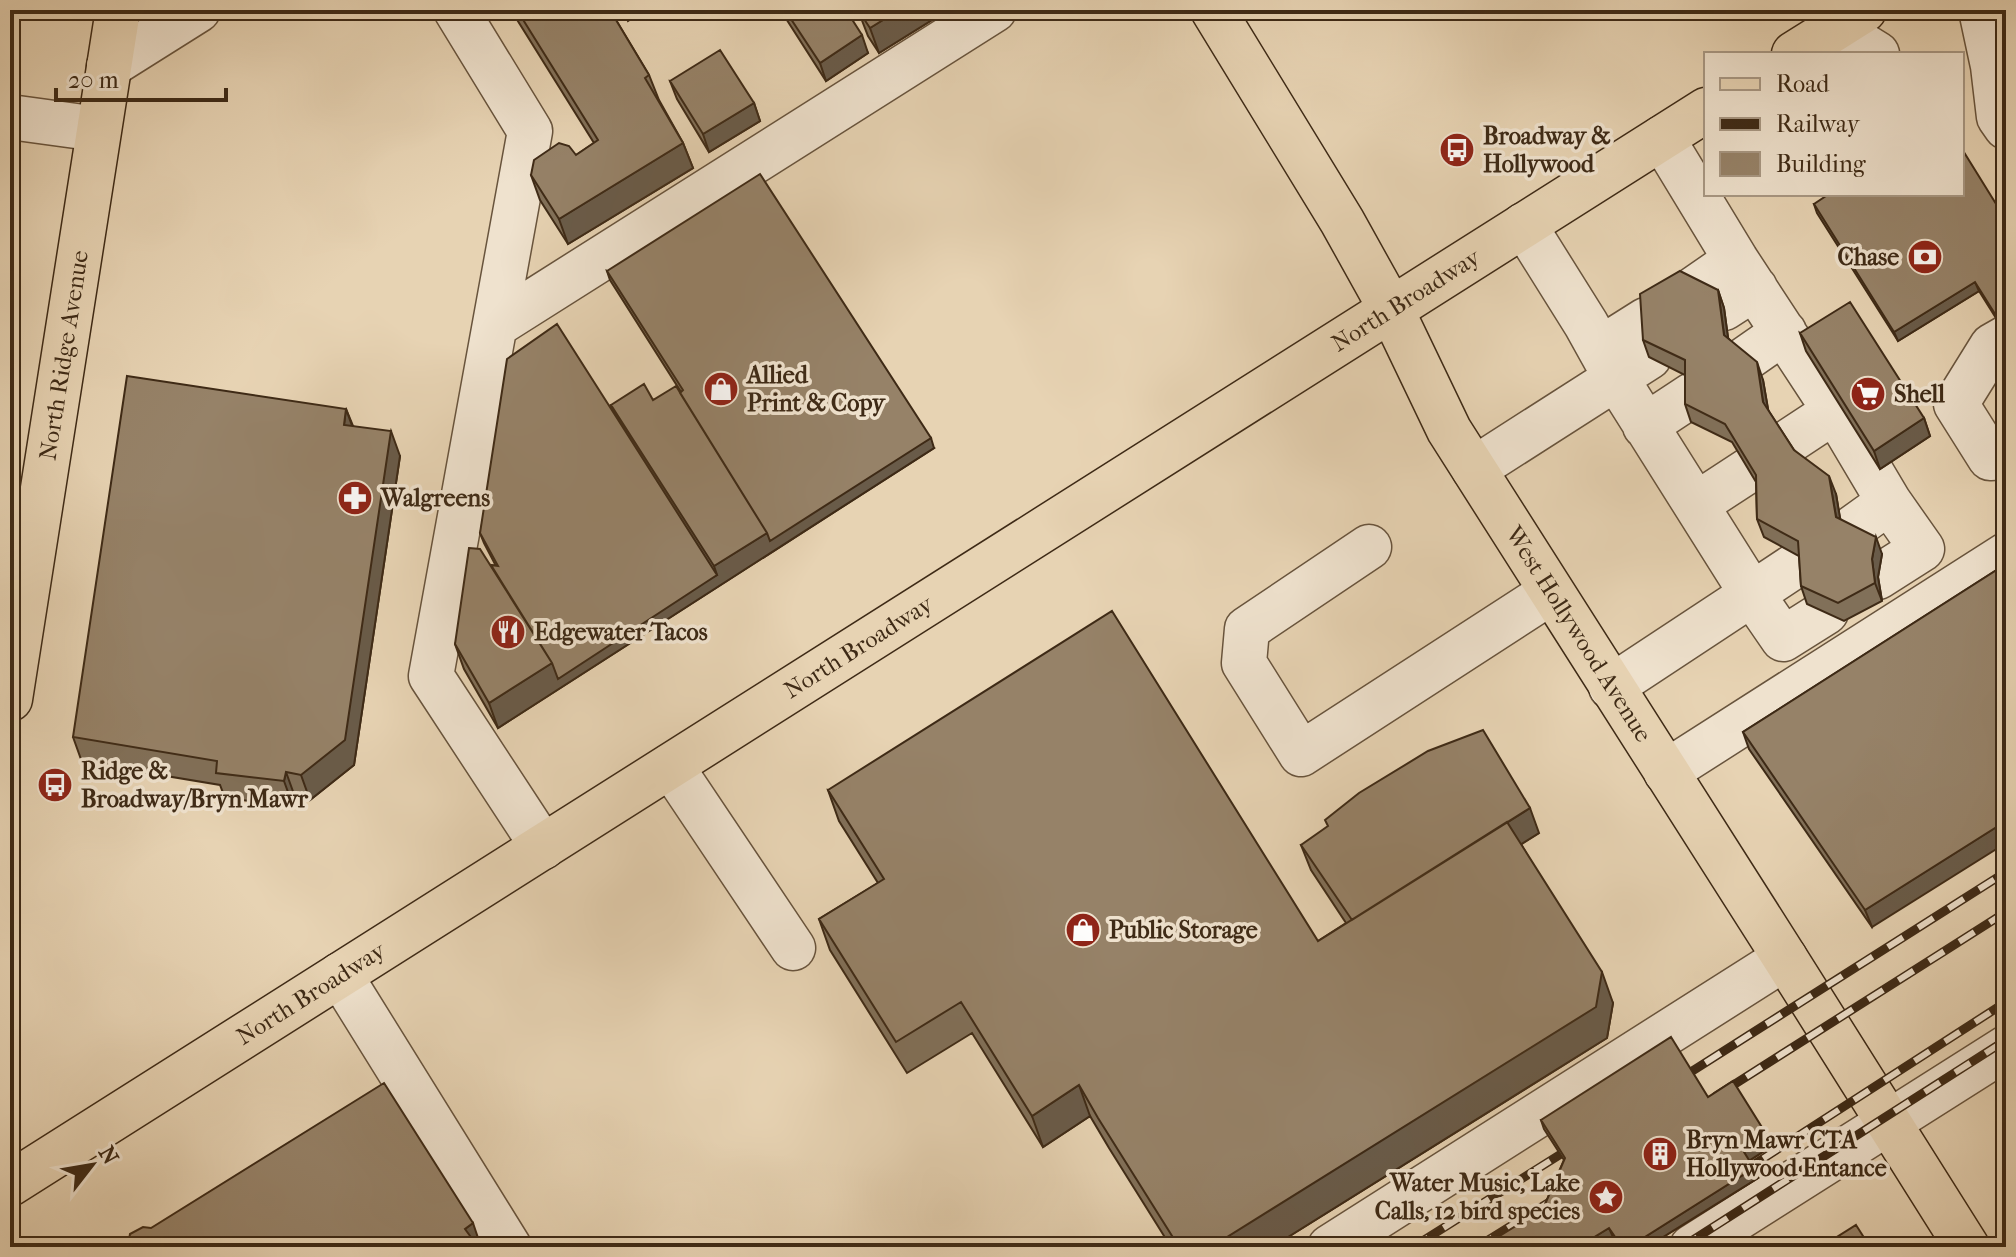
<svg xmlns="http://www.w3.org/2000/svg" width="2016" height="1257" font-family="'IM FELL French Canon',serif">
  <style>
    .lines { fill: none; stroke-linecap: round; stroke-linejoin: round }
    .minor-casing { stroke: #68543d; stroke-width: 47 }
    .major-casing { stroke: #3e2a16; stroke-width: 47 }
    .minor { stroke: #efe2ce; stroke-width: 44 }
    .major { stroke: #e7d3b3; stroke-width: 44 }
    .rail-casing { stroke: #3e2a16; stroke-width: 9 }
    .rail { stroke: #efe2ce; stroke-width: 6; stroke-dasharray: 18; stroke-linecap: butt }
    .wall { fill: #817059; stroke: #3e2a16; stroke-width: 2 }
    .shaded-wall { fill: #695b49; stroke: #3e2a16; stroke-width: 2 }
    .building { fill: #968268; stroke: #3e2a16; stroke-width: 2 }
    .labels { text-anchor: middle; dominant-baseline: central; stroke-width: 7; stroke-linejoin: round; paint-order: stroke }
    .poi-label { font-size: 24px; font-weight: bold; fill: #3e2a16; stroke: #efe2ce; text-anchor: start }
    .street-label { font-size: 24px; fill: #3e2a16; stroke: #efe2ce }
  </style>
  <rect width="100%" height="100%" fill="#e7d3b3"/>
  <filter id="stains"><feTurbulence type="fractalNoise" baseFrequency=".0025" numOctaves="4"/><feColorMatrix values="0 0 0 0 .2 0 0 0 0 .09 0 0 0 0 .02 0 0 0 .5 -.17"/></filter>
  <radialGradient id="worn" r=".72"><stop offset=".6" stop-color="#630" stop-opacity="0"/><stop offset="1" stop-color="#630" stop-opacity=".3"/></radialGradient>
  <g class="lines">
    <defs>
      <path id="minor" d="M456,10L530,131L431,676L543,847
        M1981,10L1993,66L1999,117L2006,127
        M1835,28L1877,54
        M109,66L198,10
        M10,117L98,129
        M1662,138L1736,260L1835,411L1889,502L1922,549L1878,577
        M1524,225L1586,324L1616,378L1752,594L1611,687
        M1691,291L1736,260
        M1724,308L1755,288
        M496,325L994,10
        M2006,338L1992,346L1956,404L1990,458L2006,457
        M1600,349L1646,320
        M1741,362L1784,332
        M1645,426L1692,395
        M1785,444L1835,411
        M1474,469L1649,357
        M1697,504L1749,470
        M1843,535L1889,502
        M1369,547L1247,629L1244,663L1301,754L1551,592
        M1805,559L1752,594L1783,639L1826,612
        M671,766L793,948
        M1666,772L2006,555
        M340,975L509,1247
        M1330,1247L1785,958
        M1692,1247L2006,1048"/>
      <g id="major">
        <path id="s1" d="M1213,10L1342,221L1391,309L1449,430L1785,958L1967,1247"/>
        <path d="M1794,54L1864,10"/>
        <path id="s2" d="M10,699L118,10"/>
        <path id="s3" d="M10,1184L1706,110"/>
      </g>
    </defs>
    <use href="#minor" class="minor-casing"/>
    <use href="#major" class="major-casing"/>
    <use href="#minor" class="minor"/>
    <use href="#major" class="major"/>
    <defs>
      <path id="rail" d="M1675,1082L2006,872
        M1716,1096L2006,912
        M1733,1178L2006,1002
        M1413,1247L1580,1142
        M1477,1247L1564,1193
        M1682,1247L2006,1040"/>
    </defs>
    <use href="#rail" class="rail-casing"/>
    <use href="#rail" class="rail"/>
  </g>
  <path class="wall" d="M511,10H610L649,75L659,100L683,143L693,168L568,244L540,200L531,175L576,155L594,143Z
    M782,10H846L868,53L826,81L785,17Z
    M858,10H948L879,53L868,36Z
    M670,81L754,103L760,121L709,152L677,99Z
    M1814,204L2006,220V334L1979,291L1898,341L1817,213Z
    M607,271L934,448L498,728L464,669L455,644L491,565L496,566L484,543L480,533L614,414L611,405L653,400L681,392L610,280Z
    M1718,290L1724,308L1728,338L1763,380L1768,410L1794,450L1836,494L1840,519L1882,554L1878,577L1882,601L1844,621L1807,604L1801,586L1799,556L1764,537L1757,519L1756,482L1732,442L1691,422L1685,404V375L1649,357L1643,340Z
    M1800,333L1924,418L1930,436L1880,469L1806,351Z
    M346,409L353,426L400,456L354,765L310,800L295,797L293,806L225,798L220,785L82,762L73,737Z
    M2006,564L1872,927L1749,749L1743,732Z
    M828,790L1318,941L1346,923L1311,870L1301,845L1539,833L1521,844L1613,1003L1607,1038L1272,1247H1171L1109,1148L1090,1116L1043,1147L972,1033L907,1073L830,950L819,919L878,883L839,821Z
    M1708,1097L1772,1146L1749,1161L1758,1178L1647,1247H1619L1613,1237L1543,1209L1564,1160L1544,1129L1541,1120Z"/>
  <path class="shaded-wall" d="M624,10H645L628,21Z
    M899,10H948L879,53L870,28Z
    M862,35L868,53L826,81L820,63Z
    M754,103L760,121L709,152L703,134Z
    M683,143L693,168L568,244L559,219Z
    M1975,282L1979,291L1898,341L1894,332Z
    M1718,290L1724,308L1730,352L1724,335Z
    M2006,322V334L2002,325Z
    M1757,362L1763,380L1770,420L1763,402Z
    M346,409L355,434L344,425Z
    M1924,418L1930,436L1880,469L1874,451Z
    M391,431L400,456L354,765L310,800L301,775Z
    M931,438L934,448L498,728L489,703L552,663L717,575L714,566L767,533Z
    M1829,476L1836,494L1843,535L1836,517Z
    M1876,537L1882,554L1878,577L1882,601L1875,583L1872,559Z
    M286,772L295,797L293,806L284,781Z
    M1530,808L1539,833L1361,946L1352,920Z
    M2006,821V843L1872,927L1865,910Z
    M1602,972L1613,1003L1607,1038L1272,1247H1211Z
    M1079,1085L1090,1116L1043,1147L1032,1116Z
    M1768,1137L1772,1146L1747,1162L1744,1152Z
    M1754,1168L1758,1178L1647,1247H1629Z
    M473,1223L479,1241L473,1246L476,1244L477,1247H472L465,1229Z
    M1609,1228L1613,1237L1596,1247H1578Z"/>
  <path class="building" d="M517,10H610L649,75L645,78L683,143L559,219L531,175L534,160L559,143L569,146L576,155L598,140Z
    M785,10H846L862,35L820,63Z
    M858,10H899L870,28Z
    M720,50L754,103L703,134L670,81Z
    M1962,149L2006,220V322L2002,325L1975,282L1894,332L1814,204L1829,194H1962Z
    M760,174L931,438L770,541L767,533L680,393L683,390L607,271Z
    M1680,271L1718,290L1724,335L1757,362L1763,402L1794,450L1829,476L1836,517L1876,537L1872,559L1875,583L1838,603L1801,586L1798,541L1757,519L1756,475L1725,424L1685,404V360L1643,340L1640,294Z
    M1850,302L1924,418L1874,451L1800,333Z
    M557,324L717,575L558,679L552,663L491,565L498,566L480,533L507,359Z
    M127,376L346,409L344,425L391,431L345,740L301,775L286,772L284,781L216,773L217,761L73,737Z
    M644,384L653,400L676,386L767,533L714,566L611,405Z
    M469,548L480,549L552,663L489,703L455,644Z
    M2006,564V821L1865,910L1743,732Z
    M1112,611L1318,941L1507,822L1602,972L1596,1007L1211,1247H1179L1098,1118L1079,1085L1032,1116L961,1002L896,1042L819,919L884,879L828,790Z
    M1483,730L1530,808L1352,920L1301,845L1328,826L1325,820L1359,793L1428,751Z
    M1671,1037L1708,1097L1733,1081L1768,1137L1744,1152L1754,1168L1629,1247H1622L1609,1228L1578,1247H1482L1543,1209L1565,1158L1541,1120Z
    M384,1083L473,1223L465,1229L476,1244L472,1247H124L128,1245L130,1234L143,1227L151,1228Z
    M1856,1225L1870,1247H1821Z"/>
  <defs>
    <symbol id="bus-disc" viewBox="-11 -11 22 22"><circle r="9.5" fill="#8f2418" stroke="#efe2ce"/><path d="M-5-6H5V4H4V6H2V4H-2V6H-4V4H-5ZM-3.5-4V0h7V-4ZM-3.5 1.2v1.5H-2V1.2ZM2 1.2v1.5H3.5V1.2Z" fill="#fff"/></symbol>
    <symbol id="bank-disc" viewBox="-11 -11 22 22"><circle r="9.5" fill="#8f2418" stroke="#efe2ce"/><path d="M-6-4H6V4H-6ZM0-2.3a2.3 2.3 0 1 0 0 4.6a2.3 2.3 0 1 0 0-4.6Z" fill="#fff"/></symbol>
    <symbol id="shop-disc" viewBox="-11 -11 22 22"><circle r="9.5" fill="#8f2418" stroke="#efe2ce"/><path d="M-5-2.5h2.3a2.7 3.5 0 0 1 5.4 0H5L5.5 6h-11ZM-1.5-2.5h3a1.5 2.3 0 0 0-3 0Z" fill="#fff"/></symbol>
    <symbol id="supermarket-disc" viewBox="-11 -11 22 22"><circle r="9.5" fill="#8f2418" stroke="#efe2ce"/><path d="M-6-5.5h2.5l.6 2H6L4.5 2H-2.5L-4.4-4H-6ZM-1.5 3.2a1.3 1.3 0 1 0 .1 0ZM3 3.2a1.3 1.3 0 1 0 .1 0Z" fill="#fff"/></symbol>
    <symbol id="pharmacy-disc" viewBox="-11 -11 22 22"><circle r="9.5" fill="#8f2418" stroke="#efe2ce"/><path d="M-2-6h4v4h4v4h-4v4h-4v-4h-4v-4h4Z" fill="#fff"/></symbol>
    <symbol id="restaurant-disc" viewBox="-11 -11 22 22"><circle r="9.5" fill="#8f2418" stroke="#efe2ce"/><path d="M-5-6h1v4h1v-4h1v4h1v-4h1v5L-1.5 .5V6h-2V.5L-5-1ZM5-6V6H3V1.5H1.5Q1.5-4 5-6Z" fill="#fff"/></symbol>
    <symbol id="building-disc" viewBox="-11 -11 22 22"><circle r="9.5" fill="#8f2418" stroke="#efe2ce"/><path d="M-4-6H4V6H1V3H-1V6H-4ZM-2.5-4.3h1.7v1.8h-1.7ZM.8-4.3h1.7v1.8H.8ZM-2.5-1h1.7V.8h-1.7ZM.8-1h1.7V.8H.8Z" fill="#fff"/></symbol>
    <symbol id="sight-disc" viewBox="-11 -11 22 22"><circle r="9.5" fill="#8f2418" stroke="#efe2ce"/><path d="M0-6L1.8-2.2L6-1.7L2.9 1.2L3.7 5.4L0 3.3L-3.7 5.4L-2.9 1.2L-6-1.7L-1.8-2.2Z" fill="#fff"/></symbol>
  </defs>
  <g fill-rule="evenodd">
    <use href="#bus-disc" x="1437" y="130" width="40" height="40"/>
    <use href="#bank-disc" x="1905" y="237" width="40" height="40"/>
    <use href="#shop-disc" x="701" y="369" width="40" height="40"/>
    <use href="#supermarket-disc" x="1848" y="374" width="40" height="40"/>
    <use href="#pharmacy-disc" x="335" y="478" width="40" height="40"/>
    <use href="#restaurant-disc" x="488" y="612" width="40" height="40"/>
    <use href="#bus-disc" x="35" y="765" width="40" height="40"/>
    <use href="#shop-disc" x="1063" y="910" width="40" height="40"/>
    <use href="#building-disc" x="1640" y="1134" width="40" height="40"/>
    <use href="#sight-disc" x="1586" y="1177" width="40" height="40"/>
  </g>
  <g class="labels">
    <g class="poi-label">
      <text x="1483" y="136">Broadway &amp;<tspan x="1483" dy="28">Hollywood</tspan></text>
      <text x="1899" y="257" text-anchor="end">Chase</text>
      <text x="747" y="375">Allied<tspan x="747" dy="28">Print &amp; Copy</tspan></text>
      <text x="1894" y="394">Shell</text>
      <text x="381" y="498">Walgreens</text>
      <text x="534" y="632">Edgewater Tacos</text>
      <text x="81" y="771">Ridge &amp;<tspan x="81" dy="28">Broadway/Bryn Mawr</tspan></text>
      <text x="1109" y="930">Public Storage</text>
      <text x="1686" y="1140">Bryn Mawr CTA<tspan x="1686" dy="28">Hollywood Entance</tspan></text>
      <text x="1580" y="1183" text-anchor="end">Water Music, Lake<tspan x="1580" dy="28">Calls, 12 bird species</tspan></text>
    </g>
    <g class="street-label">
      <text stroke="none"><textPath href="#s3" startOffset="1652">North Broadway</textPath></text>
      <text stroke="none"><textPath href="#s2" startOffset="348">North Ridge Avenue</textPath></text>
      <text stroke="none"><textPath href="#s1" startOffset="724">West Hollywood Avenue</textPath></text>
      <text stroke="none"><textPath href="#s3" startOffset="1004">North Broadway</textPath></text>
      <text stroke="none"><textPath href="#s3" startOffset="356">North Broadway</textPath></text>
    </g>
  </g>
  <rect width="2016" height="1257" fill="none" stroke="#e7d3b3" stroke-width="40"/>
  <rect x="12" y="12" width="1992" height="1233" fill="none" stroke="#3e2a16" stroke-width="4"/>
  <rect x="20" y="20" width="1976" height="1217" fill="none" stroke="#3e2a16" stroke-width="2"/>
  <rect x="1704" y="52" width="260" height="144" fill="#efe2ce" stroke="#a89884" stroke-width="2"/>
  <rect x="1720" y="78" width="40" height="12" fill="#e7d3b3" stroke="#a89884" stroke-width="2"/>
  <text x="1776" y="92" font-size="24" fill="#3e2a16">Road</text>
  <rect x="1720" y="118" width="40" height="12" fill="#3e2a16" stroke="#a89884" stroke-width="2"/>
  <text x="1776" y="132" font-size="24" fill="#3e2a16">Railway</text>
  <rect x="1720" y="152" width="40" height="24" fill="#968268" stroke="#a89884" stroke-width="2"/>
  <text x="1776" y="172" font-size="24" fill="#3e2a16">Building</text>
  <g transform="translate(92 1165) rotate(59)" stroke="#efe2ce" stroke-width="6" paint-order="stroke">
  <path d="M0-6L14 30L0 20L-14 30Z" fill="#3e2a16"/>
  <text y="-12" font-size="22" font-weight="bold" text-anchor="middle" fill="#3e2a16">N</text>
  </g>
  <path d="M56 88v12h170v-12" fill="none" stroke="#3e2a16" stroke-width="4"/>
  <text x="68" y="88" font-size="24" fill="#3e2a16" stroke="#efe2ce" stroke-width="6" paint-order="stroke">20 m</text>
  <rect width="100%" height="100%" filter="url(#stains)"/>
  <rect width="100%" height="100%" fill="url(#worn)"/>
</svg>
